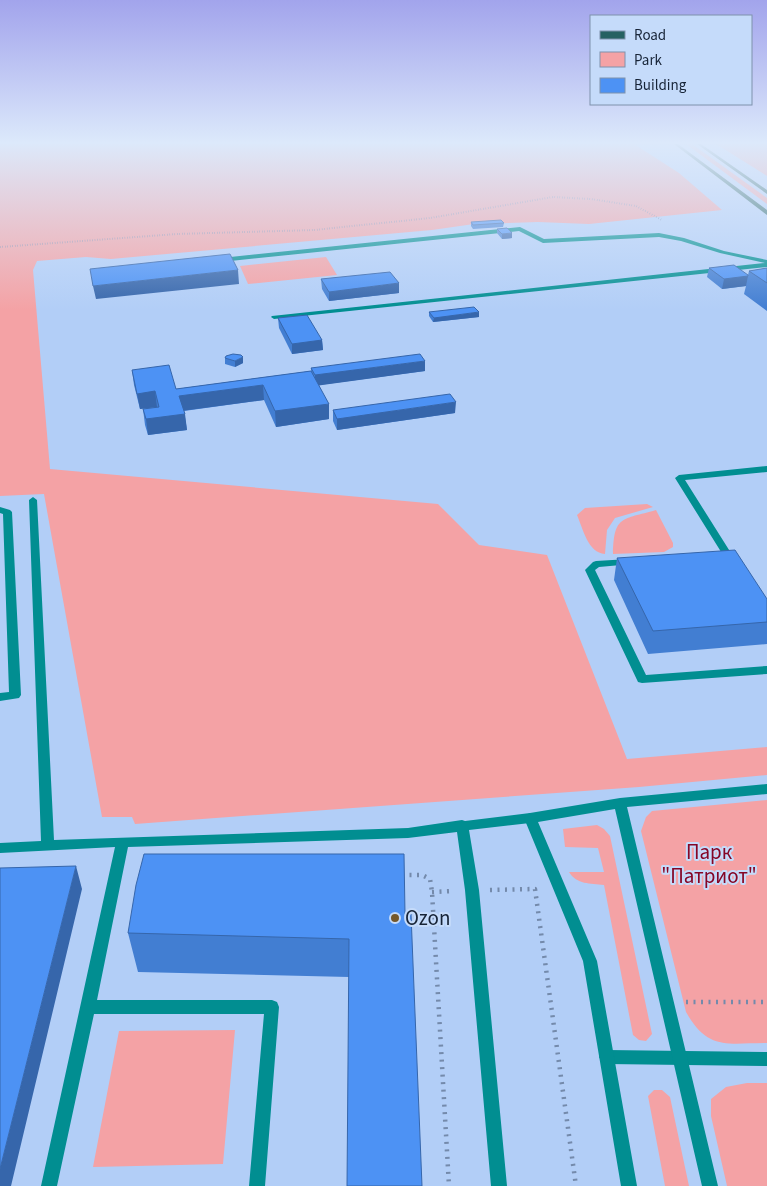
<svg xmlns="http://www.w3.org/2000/svg" width="767" height="1186" font-family="'Source Sans 3',sans-serif">
  <style>
    .green { fill: #f4a2a5 }
    .lines { fill: none; stroke-linecap: round; stroke-linejoin: round }
    .path-far1 { stroke: #748aab; stroke-width: 2; stroke-dasharray: 0.5 2; stroke-linecap: butt }
    .path { stroke: #748aab; stroke-width: 4.5; stroke-dasharray: 2 5.5; stroke-linecap: butt }
    .service { fill: #018e91; fill-rule: evenodd }
    .minor { fill: #018e91; fill-rule: evenodd }
    .secondary { fill: #266162; fill-rule: evenodd }
    .wall { fill: #427ed2 }
    .shaded-wall { fill: #3666ab }
    .building { fill: #4d92f4; stroke: #3666ab }
    .poi-dot { fill: #74582b; stroke: #c5dbfa; stroke-width: 2 }
    .labels { text-anchor: middle; dominant-baseline: central; stroke-width: 4; stroke-linejoin: round; paint-order: stroke }
    .near-park-label { font-size: 21px; fill: #850626; stroke: #c5dbfa }
    .near-poi-label { font-size: 21px; fill: #172437; stroke: #c5dbfa; text-anchor: start }
  </style>
  <rect width="100%" height="100%" fill="#b2cef7"/>
  <path class="green" d="M0,144H634L679,173L722,210L589,224L538,222L474,224L432,230L111,259L86,257L37,261L33,270L50,469L438,504L479,545L547,555L627,759L767,747V775L639,787L135,824L132,817H102L44,494L0,496Z
    M686,144H692L767,198V204Z
    M715,144H767V176L716,144Z
    M326,257L337,275L248,284L240,266Z
    M647,504L653,507L615,518L607,530L605,554C588,553 583,529 577,515L585,508Z
    M656,510L673,543V547L664,552L613,554C614,515 622,520 656,510Z
    M767,800V1043C727,1043 708,1051 686,1012L641,831L646,817L652,811Z
    M597,825L604,829L610,836L652,1034L646,1041L639,1040L633,1035L604,885C590,883 577,885 569,872H604L598,848L565,847L563,829Z
    M235,1030L223,1164L93,1167L119,1031Z
    M747,1083H767V1186H727L711,1116V1099L726,1087Z
    M654,1090H662L670,1097L689,1186H665L648,1096Z"/>
  <g class="lines">
    <path class="path-far1" d="M0,247L177,234L314,230L430,218L553,197L591,199L636,206L662,220"/>
    <path class="path" d="M402,875H422L430,879L432,892L449,1186
      M490,890L535,889L576,1186
      M432,892L454,891
      M686,1002H767"/>
    <path class="service" d="M520,227L544,239L659,233L684,238L724,251L767,260V267L274,319L271,317L272,316L765,263L720,253L681,241L659,237L543,243L519,231L221,262L218,260L221,258Z
      M767,466V472L685,480L736,561L734,563H728L675,478L679,475Z
      M33,497L37,500L54,840L408,828L462,820L465,821L530,813L534,815L536,818L534,821L530,823L469,830L479,890L507,1186H491L465,890L457,832L408,838L128,847L97,1000H272L277,1002L279,1007L265,1186H249L264,1014H94L57,1186H41L115,847L0,853V843L41,841L29,500Z
      M0,507L10,510L12,512L21,695L19,698L0,701V693L9,692L3,514L0,513Z
      M629,559L634,562L632,564L599,567L595,570L646,675L767,666V674L642,683L638,682L585,570L593,562L596,561Z
      M607,1050L767,1052V1066L607,1064L602,1062L599,1057L602,1052Z"/>
    <path class="minor" d="M767,784V794L627,807L718,1186H702L615,809L538,822L597,961L637,1186H621L583,961L524,818L526,815L530,813L620,798Z"/>
    <path class="secondary" d="M674,144H678L767,210V215Z
      M697,144H701L767,190V194Z"/>
  </g>
  <path class="wall" d="M471,222L504,223L503,227L473,229L471,226Z
    M497,229L512,238L502,239L497,233Z
    M709,268L748,275L749,271L767,268V311L744,294L746,286L722,289L707,277Z
    M321,279L399,293L329,301L322,289Z
    M429,312L479,317L433,322L429,316Z
    M278,318L322,340L323,350L292,354L279,328Z
    M225,358L243,363L235,367L225,364Z
    M311,368L425,371L319,385L329,419L276,427L264,400L184,411L187,430L148,435L145,425L143,409L157,407L140,409L134,385L132,370L176,389L311,371Z
    M333,410L455,413L337,430L333,421Z
    M617,558L767,599V644L648,654L614,580Z
    M405,914L349,977L138,972L128,933Z"/>
  <path class="shaded-wall" d="M512,233V238L502,239V234Z
    M238,270L239,284L96,299L93,286Z
    M748,276L746,286L722,289L724,279Z
    M399,283V293L329,301V292Z
    M479,312V317L433,322L434,318Z
    M322,340L323,350L292,354V344Z
    M243,357V363L235,367V361Z
    M425,361V371L315,386V375Z
    M263,385L264,400L181,411L179,396Z
    M155,391L157,407L140,409L137,394Z
    M456,402L455,413L337,430V419Z
    M329,404V419L276,427L275,411Z
    M185,414L187,430L148,435L146,419Z
    M76,866L82,889L11,1186H0V1169Z"/>
  <path class="building" d="M501,220L504,223L473,225L471,222Z
    M507,228L512,233L502,234L497,229Z
    M230,254L238,270L93,286L90,269Z
    M734,265L748,275V276L724,279L709,268Z
    M767,268V283L749,271Z
    M390,272L399,283L329,292L321,279Z
    M474,307L479,312L434,318L429,312Z
    M307,315L322,340L292,344L278,318Z
    M233,354L241,355L243,357L235,361L225,358L226,356Z
    M420,354L425,361L315,375L311,368Z
    M169,365L176,389L311,371L329,404L275,411L263,385L179,396L185,414L146,419L143,409L159,407L155,391L137,394L132,370Z
    M450,394L456,402L337,419L333,410Z
    M735,550L767,599V622L653,631L617,558Z
    M144,854H404L405,914H411L422,1186H347L349,939L128,933L136,885Z
    M76,866L0,1169V868Z"/>
  <linearGradient id="sky" x2="0" y2="1"><stop stop-color="#a2a4ec"/><stop offset="0.46" stop-color="#dce9fb"/><stop offset="1" stop-color="#dce9fb" stop-opacity="0"/></linearGradient>
  <rect width="767" height="310" fill="url(#sky)"/>
  <circle class="poi-dot" cx="395" cy="918" r="5"/>
  <g class="labels">
    <g class="near-park-label">
      <text x="709" y="852">Парк<tspan x="709" dy="24">"Патриот"</tspan></text>
    </g>
    <g class="near-poi-label">
      <text x="405" y="918">Ozon</text>
    </g>
  </g>
  <rect x="590" y="15" width="162" height="90" fill="#c5dbfa" stroke="#7f92ac"/>
  <rect x="600" y="31" width="25" height="8" fill="#266162" stroke="#7f92ac"/>
  <text x="634" y="40" font-size="15" fill="#172437">Road</text>
  <rect x="600" y="52" width="25" height="15" fill="#f4a2a5" stroke="#7f92ac"/>
  <text x="634" y="65" font-size="15" fill="#172437">Park</text>
  <rect x="600" y="78" width="25" height="15" fill="#4d92f4" stroke="#7f92ac"/>
  <text x="634" y="90" font-size="15" fill="#172437">Building</text>
</svg>
